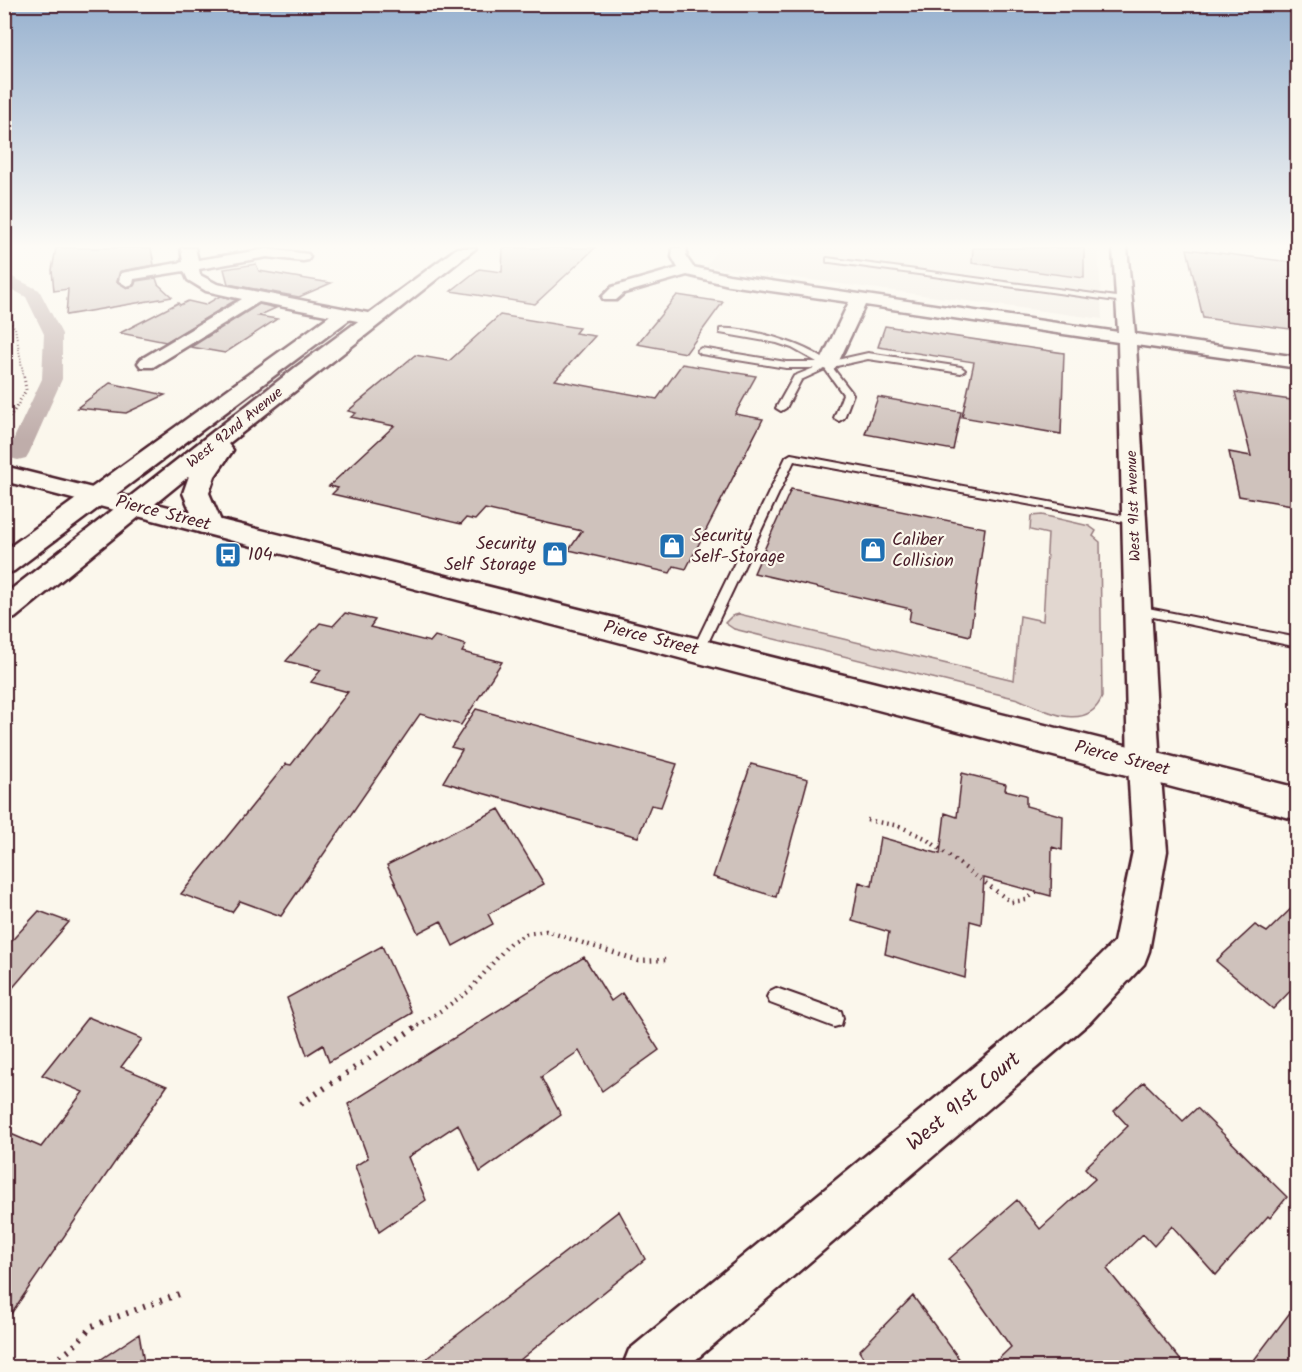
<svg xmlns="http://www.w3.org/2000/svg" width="1302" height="1372" font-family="Kalam,sans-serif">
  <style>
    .built { fill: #eee7de }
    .green { fill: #e2d7d0; stroke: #967b7e; stroke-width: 1.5 }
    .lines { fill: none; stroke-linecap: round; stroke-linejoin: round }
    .canal { fill: #bfadaa; fill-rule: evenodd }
    .building { fill: #cfc2bc; stroke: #4a1f2b; stroke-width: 1.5 }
    .service-casing { stroke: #4a1f2b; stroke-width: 4 }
    .minor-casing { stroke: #4a1f2b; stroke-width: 5 }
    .tertiary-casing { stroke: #4a1f2b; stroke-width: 5 }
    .primary-casing { stroke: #4a1f2b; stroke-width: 5 }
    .path-far3 { stroke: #4a1f2b; stroke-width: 2; stroke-dasharray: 1 2; stroke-linecap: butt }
    .path-far2 { stroke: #4a1f2b; stroke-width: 3; stroke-dasharray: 1 3; stroke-linecap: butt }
    .path-far1 { stroke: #4a1f2b; stroke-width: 4.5; stroke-dasharray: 1.5 5; stroke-linecap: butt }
    .path { stroke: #4a1f2b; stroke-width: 6; stroke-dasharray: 2 7; stroke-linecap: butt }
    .service { fill: #fbf7ec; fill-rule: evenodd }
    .minor { fill: #fbf7ec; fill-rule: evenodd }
    .tertiary { fill: #fbf7ec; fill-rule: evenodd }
    .primary { fill: #fbf7ec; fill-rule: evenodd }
    .labels { text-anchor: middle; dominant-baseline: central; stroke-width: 4.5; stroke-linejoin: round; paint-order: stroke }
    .far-street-label { font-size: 15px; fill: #4a1f2b; stroke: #fbf7ec }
    .street-label { font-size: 18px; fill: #4a1f2b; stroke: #fbf7ec }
    .poi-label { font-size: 18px; fill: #4a1f2b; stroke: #fbf7ec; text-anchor: start }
    .near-street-label { font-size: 21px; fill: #4a1f2b; stroke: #fbf7ec }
  </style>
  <rect width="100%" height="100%" fill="#fbf7ec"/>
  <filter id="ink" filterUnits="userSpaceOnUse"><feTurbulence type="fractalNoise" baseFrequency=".0167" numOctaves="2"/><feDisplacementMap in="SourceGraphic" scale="12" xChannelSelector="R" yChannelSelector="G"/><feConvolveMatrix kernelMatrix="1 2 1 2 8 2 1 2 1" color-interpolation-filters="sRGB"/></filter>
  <g filter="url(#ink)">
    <path class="built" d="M719,248H1098L1102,319L706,266Z"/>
    <path class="green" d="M1042,515L1089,526L1096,531L1093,536L1100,542L1102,697C1087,734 1043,710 1018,699L734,629L725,623L732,616L739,614L1014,680L1020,616L1043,621L1048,534L1030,530L1031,516Z"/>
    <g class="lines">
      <path class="canal" d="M4,273L39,290L62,334V379L29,453L26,458L18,460L10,458L7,453L42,379L44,334L26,297L4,285Z"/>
    </g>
    <path class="building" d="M56,248H151L154,265L121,271L117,282L128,288L134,286L136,281L156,278L158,284L172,297L66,315L68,289L54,291L52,270Z
      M503,248H595L535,304L451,291L479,269L502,272Z
      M973,248H1084V278L972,263Z
      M1187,249L1298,263V330L1203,318Z
      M256,264L259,271L331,283L299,297L228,284L224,269Z
      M677,295L723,302L686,353L637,344Z
      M220,296L236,300L166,342L120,333L178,303L180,305L188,301L205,305Z
      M259,304L276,308L258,316L277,319L225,353L191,347Z
      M500,315L579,328L575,333L595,336L555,380L657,399L682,364L756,376L735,414L763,419L686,569L674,566L670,573L569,550L582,531L485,509L475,520L466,518L461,524L332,494L338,488L329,486L394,426L351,417L356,413L348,411L415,355L449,361Z
      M885,326L1064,353L1061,434L962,417L974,362L878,347Z
      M110,383L165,395L126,413L77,408Z
      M1235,392L1298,401V506L1239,496L1229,452L1251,456Z
      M878,397L961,412L953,450L865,434Z
      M791,489L985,528L970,636L909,621L911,609L754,573Z
      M345,613L375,620L370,627L430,642L435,636L466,645L462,652L502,662L461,725L420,714L281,916L240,901L232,912L181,894L286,764L291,765L348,692L311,682L321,670L286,661L320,623L333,626Z
      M476,709L677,764L661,807L651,805L638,837L443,782L462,750L451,747Z
      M751,764L808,779L776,897L713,877Z
      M962,773L1006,784L1005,790L1026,795V806L1063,816L1062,850L1052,847L1051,896L984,878L981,924L970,921L965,978L885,954L889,932L852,921L859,882L872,886L880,837L940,854L945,813L957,817Z
      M499,809L544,884L488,914L493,924L453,946L441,921L418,933L387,865Z
      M1298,902V983L1273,1009L1216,961L1255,925L1267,932Z
      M39,911L69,922L4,998V949Z
      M382,946L412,1013L329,1062L323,1045L307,1055L287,998Z
      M584,957L611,1001L622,993L659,1050L602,1091L579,1051L541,1077L561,1115L480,1172L458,1124L408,1157L426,1200L379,1232L355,1166L368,1158L348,1104Z
      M88,1017L142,1039L121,1067L167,1086L4,1324V1131L41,1147L83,1092L42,1075Z
      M1144,1082L1183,1121L1197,1108L1287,1197L1270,1218L1268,1216L1216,1275L1172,1226L1154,1246L1143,1234L1107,1269L1187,1368H989L1011,1347L949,1259L1017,1200L1040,1229L1095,1179L1085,1168L1128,1126L1114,1111Z
      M619,1211L645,1259L510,1368H414Z
      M913,1296L966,1368H870L859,1351Z
      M1298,1302V1368H1248Z
      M139,1334L145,1368H88Z"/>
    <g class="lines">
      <defs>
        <path id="service" d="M1288,248H1295L1297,258H1293Z
          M827,258L1124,298L1128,300L1124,302L830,262H827Z
          M720,329C749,327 805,344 828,362L868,353L961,367L965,370L961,373L868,359L832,367L853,394L844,418L839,421L834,418L843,394L825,369L801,380L786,408L781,411L776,408L794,376L814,368H786L701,354L697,351L701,348L786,362H817L792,348L777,343L720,333Z
          M791,454L1135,518L1141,521L1135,524L794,461L704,651L703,654H693L692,651L786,457Z
          M1138,606L1298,638V647L1134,613L1132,610Z
          M776,988L841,1011L843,1018L841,1025L834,1027L770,1003L767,997L770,991Z"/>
        <path id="minor" d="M181,248H195L198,260L267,249L308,254L310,257L308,260L303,261L267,257L199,269L200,275L217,284L373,314L381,319L373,324L259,302L153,367H141L138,363L141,359L242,299L206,291L188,280L184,271L134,279L133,284L127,286L119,281L121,273L183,262Z
          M673,248H687L686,257L693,267L729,275L1118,332L1113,248H1127L1135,334L1298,357V368L1136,345L1160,765L1167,851L1149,951L1144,964L1090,1022L686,1368H622L629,1350L1062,994L1114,942L1133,851L1128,765L1118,342L865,305L837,365L834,369H822L819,365L849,302L729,285L687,275L624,293L616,300H604L602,297L612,287L678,268L672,257Z"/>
        <path id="tertiary" d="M4,466L1298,788V820L4,481Z"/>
        <path id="primary" d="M457,248H476L228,444L233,450L215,476L209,493L223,526L219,532L209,534L199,532L183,493L189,476L15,618L4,621V595L296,367Z
          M343,309L350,311L353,315L350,319L14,571L4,574V551L336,311Z"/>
      </defs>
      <use href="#service" class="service-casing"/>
      <use href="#minor" class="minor-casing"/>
      <use href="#tertiary" class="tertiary-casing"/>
      <use href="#primary" class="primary-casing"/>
      <path class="path-far3" d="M4,314L15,328L24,378"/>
      <path class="path-far2" d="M4,428L26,390L24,376"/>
      <path class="path-far1" d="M867,820L899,826L925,838L1011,902L1026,900L1036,892
        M418,1026L468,992L510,943L526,934L546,931L639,961L668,960"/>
      <path class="path" d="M301,1104L420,1024
        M46,1368L72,1348L92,1326L185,1292"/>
      <use href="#service" class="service"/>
      <use href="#minor" class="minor"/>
      <use href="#tertiary" class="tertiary"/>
      <use href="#primary" class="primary"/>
    </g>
  </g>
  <linearGradient id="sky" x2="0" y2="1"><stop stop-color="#97b1cf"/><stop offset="0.56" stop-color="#fdfbf6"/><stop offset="1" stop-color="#fdfbf6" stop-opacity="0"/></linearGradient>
  <rect width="1302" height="440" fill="url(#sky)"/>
  <defs>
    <symbol id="shop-square" viewBox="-11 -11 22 22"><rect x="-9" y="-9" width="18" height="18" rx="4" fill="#1f6fb2" stroke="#fbf7ec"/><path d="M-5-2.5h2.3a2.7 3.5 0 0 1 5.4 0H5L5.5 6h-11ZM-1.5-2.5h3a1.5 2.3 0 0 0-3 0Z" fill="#fff"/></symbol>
    <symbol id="bus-square" viewBox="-11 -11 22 22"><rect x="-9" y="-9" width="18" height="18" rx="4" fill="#1f6fb2" stroke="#fbf7ec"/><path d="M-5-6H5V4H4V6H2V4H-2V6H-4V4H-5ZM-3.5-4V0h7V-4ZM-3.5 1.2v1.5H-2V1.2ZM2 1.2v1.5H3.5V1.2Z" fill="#fff"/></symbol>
  </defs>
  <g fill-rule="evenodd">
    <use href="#shop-square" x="657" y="531" width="30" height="30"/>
    <use href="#shop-square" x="858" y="535" width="30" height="30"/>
    <use href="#shop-square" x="540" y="539" width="30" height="30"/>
    <use href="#bus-square" x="213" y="540" width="30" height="30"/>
  </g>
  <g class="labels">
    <g class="far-street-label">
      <text transform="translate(235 428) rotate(-39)">West 92nd Avenue</text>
      <text transform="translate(1134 506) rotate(-92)">West 91st Avenue</text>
    </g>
    <g class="street-label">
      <text transform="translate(163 514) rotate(14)">Pierce Street</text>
      <text transform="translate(651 639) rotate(14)">Pierce Street</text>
      <text transform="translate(1122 759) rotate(14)">Pierce Street</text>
    </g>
    <g class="poi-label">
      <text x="692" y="536">Security<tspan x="692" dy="21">Self-Storage</tspan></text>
      <text x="892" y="540">Caliber<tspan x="892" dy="21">Collision</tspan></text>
      <text x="536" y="544" text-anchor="end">Security<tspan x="536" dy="21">Self Storage</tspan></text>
      <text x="248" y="555">104</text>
    </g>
    <g class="near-street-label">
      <text transform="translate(964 1102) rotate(-40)">West 91st Court</text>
    </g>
  </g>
  <rect width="1302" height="1372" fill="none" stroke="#fbf7ec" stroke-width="24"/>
  <rect x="12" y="12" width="1278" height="1348" fill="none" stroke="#4a1f2b" stroke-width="2" filter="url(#ink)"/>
</svg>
